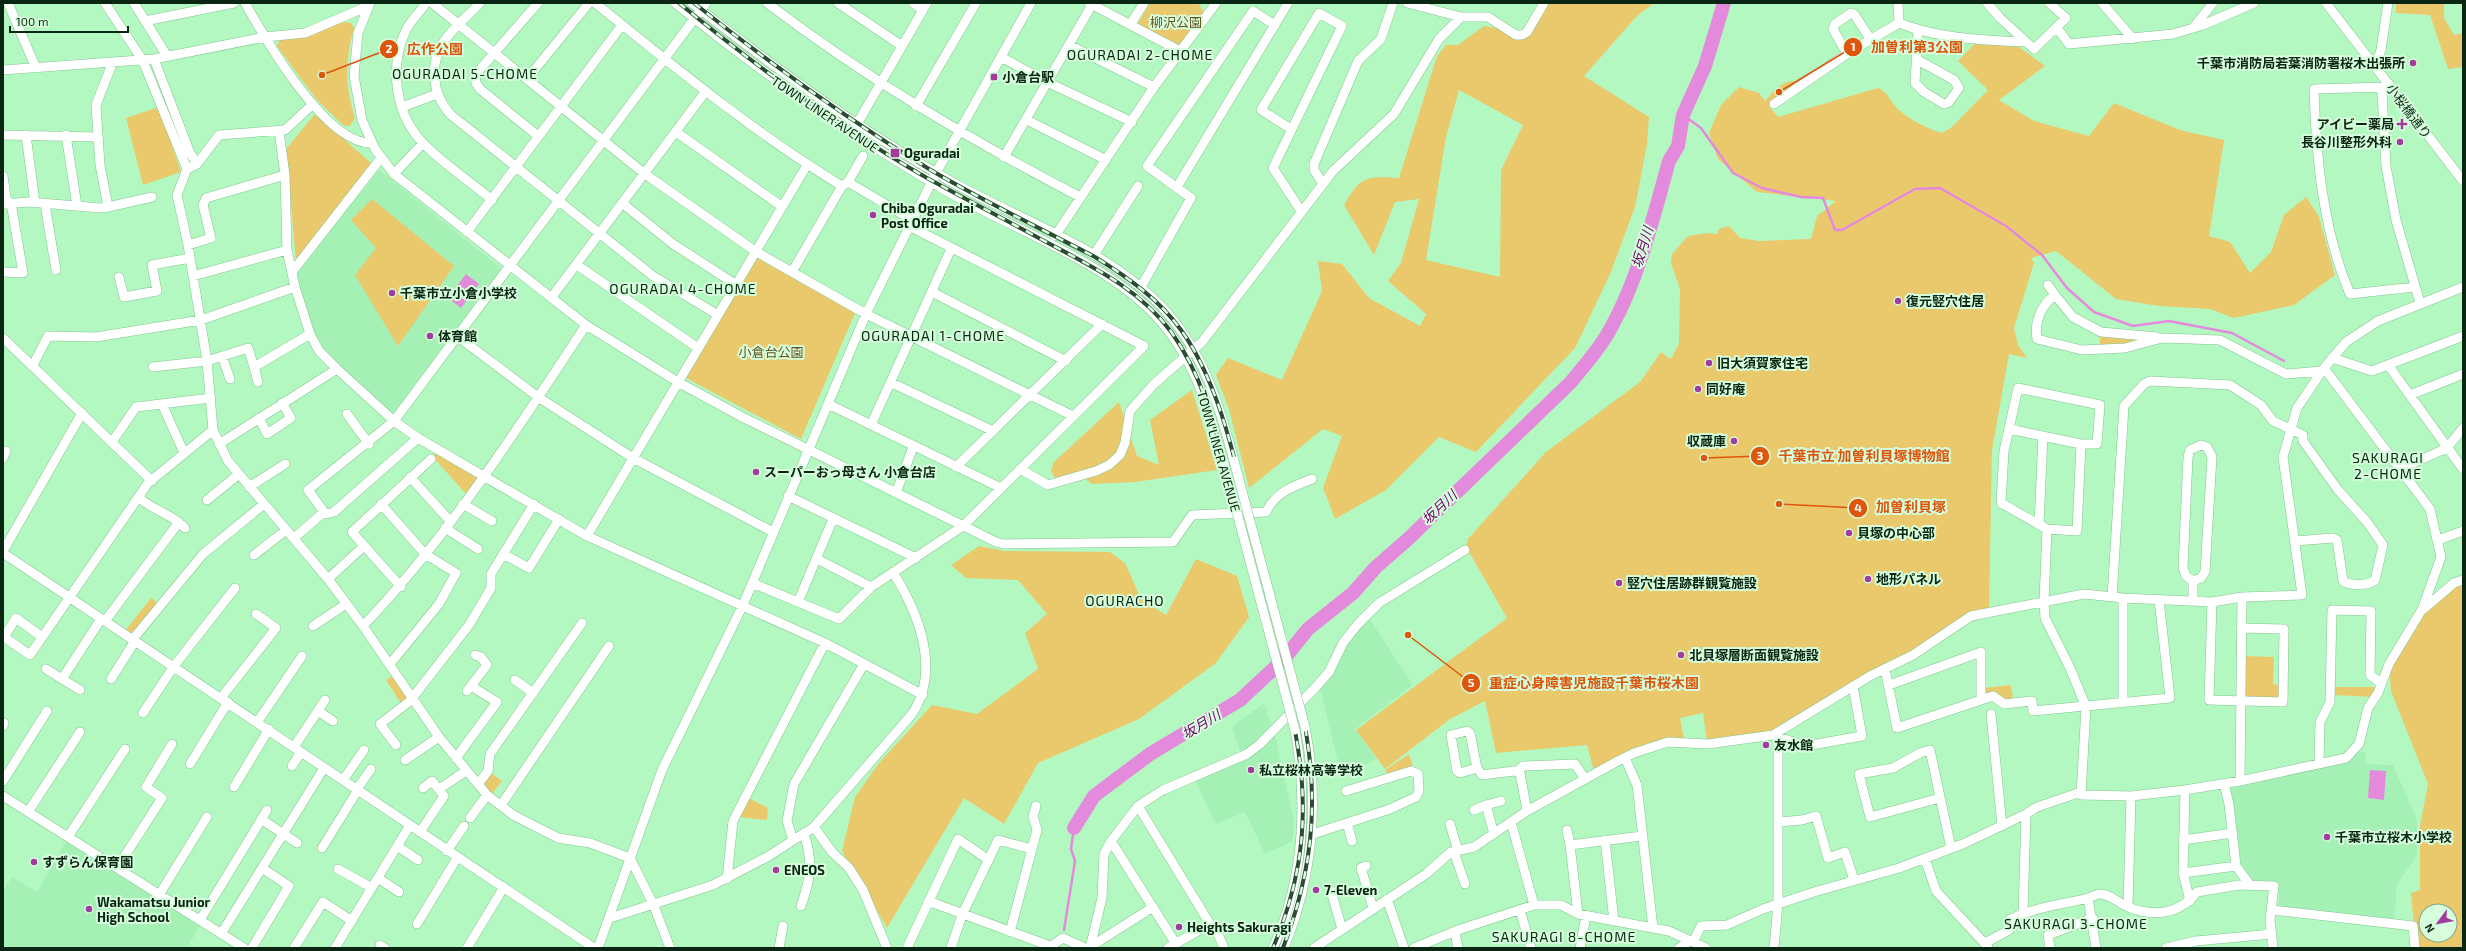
<svg xmlns="http://www.w3.org/2000/svg" width="2466" height="951" font-family="'Exo 2','Noto Sans JP',sans-serif">
  <style>
    .built { fill: #a5f0b4 }
    .green { fill: #eac96d; fill-rule: evenodd }
    .water { fill: #e38adc }
    .lines { fill: none; stroke-linecap: round; stroke-linejoin: round }
    .stream { stroke: #e38adc; stroke-width: 2.5 }
    .river { stroke: #e38adc; stroke-width: 14 }
    .minor-casing { stroke: #83c590; stroke-width: 10 }
    .minor { stroke: #fff; stroke-width: 9 }
    .rail-casing { stroke: #294c32; stroke-width: 4 }
    .rail { stroke: #d6fedd; stroke-width: 2.5; stroke-dasharray: 8; stroke-linecap: butt }
    .minor-bridge-casing { stroke: #83c590; stroke-width: 10; stroke-linecap: butt }
    .minor-bridge { stroke: #fff; stroke-width: 9 }
    .poi-dot { fill: #a33b9e; stroke: #d6fedd; stroke-width: 1.5 }
    .labels { text-anchor: middle; dominant-baseline: central; stroke-width: 4; stroke-linejoin: round; paint-order: stroke }
    .park-label { font-size: 13px; fill: #652; stroke: #d6fedd }
    .poi-label { font-size: 13px; font-weight: bold; fill: #0a2511; stroke: #d6fedd; text-anchor: start }
    .street-label { font-size: 13px; fill: #0a2511; stroke: #d6fedd }
    .neighbourhood-label { font-size: 14px; letter-spacing: 1px; fill: #0a2511; stroke: #d6fedd }
    .water-label { font-size: 14px; font-style: italic; fill: #760072; stroke: #d6fedd }
    .leader { fill: none; stroke: #dd560c; stroke-width: 1.5 }
    .callout-dot { fill: #dd560c; stroke: #d6fedd; stroke-width: 1.5 }
    .mark-label { font-size: 12px; text-anchor: middle; font-weight: bold; fill: #fff }
    .callout-label { font-size: 14px; text-anchor: middle; font-weight: bold; fill: #dd560c; stroke: #d6fedd; stroke-width: 4; stroke-linejoin: round; paint-order: stroke }
  </style>
  <rect width="100%" height="100%" fill="#b4f8c1"/>
  <path class="built" d="M379,170L502,269L393,415L390,416L317,343L295,278L297,272Z
    M1369,618L1413,685L1355,729L1376,759L1342,779L1320,688L1331,676L1351,638Z
    M1264,703L1276,739L1294,822L1293,841L1265,854L1245,812L1216,824L1195,780L1243,760L1232,727Z
    M2356,752H2366L2365,764L2393,765L2417,819V856L2397,884L2394,919L2284,908L2279,904V883L2252,880L2241,865L2229,790L2231,787L2299,773Z
    M66,841L201,925L189,944L195,948H3V892L12,877L37,892Z"/>
  <path class="green" d="M1150,3H1198L1205,14L1182,46L1137,25Z
    M1540,3H1654L1637,16L1584,76L1649,117L1647,144L1635,207L1611,272L1575,348L1476,452L1439,437L1386,490L1335,519L1323,488L1342,436L1323,429L1249,488L1229,409L1216,375L1228,358L1282,380L1322,291L1318,261L1342,264L1369,298L1420,326L1426,314L1388,281L1401,263L1419,199L1395,202L1374,255L1344,205C1361,176 1366,176 1399,178L1437,56L1446,45H1458L1484,26L1532,34ZM1459,90L1523,125L1501,170L1500,277L1426,260L1446,137Z
    M2396,3H2444V18L2454,35L2463,33V67L2448,69L2430,15L2396,13Z
    M344,22L351,23L354,28C345,59 345,87 355,118L350,126H344L316,99L277,46L280,40L310,35Z
    M1975,43L2019,47L2045,66L1999,100L2034,121L2089,136L2114,103L2180,130L2224,140L2209,236L2230,242L2250,273L2271,252L2284,215L2306,197L2319,217L2335,275L2294,305L2234,318L2210,309L2159,306L2116,299L2056,251L2031,258L2034,263L2014,328L2018,345L2027,358L2009,354L1992,450L1989,608L1774,731L1707,742L1703,713L1680,718L1684,739L1594,771L1587,745L1496,753L1485,701L1450,719L1385,769L1356,730L1507,618L1465,545L1468,542L1467,540L1546,452L1640,382L1661,352L1670,359L1672,357L1679,343L1680,289L1671,263L1672,254L1688,236L1707,233L1717,234L1719,229L1729,226L1740,238L1759,241L1811,239L1817,216L1836,201L1757,192L1718,159L1709,133L1721,105L1739,87L1759,93L1765,101C1774,91 1782,80 1796,81C1789,91 1778,96 1769,106L1778,117L1878,88C1888,93 1888,97 1895,106C1904,117 1928,129 1942,133L1952,127L1988,90L1958,61Z
    M159,107L181,172L143,185L126,118Z
    M315,114L371,163L296,261L286,149Z
    M372,199L454,266L398,346L355,275L376,248L351,220Z
    M756,257L855,313L801,439L684,377Z
    M2100,336L2141,337V341L2122,345H2100Z
    M1192,390L1217,470L1135,482L1092,484L1076,472L1055,478L1051,471L1054,462L1119,402L1137,456L1159,465L1150,420Z
    M437,450L477,474V478L466,494L433,457Z
    M979,546L1005,551L1110,552L1125,563L1141,599L1166,615L1196,559L1237,576L1249,617L1216,663L1139,719L1038,763L1004,824L964,798L887,928L842,851L855,797L879,763L932,705L977,714L1038,669L1025,633L1047,614L1018,580L966,578L951,565Z
    M2463,580V948H2416L2411,893L2420,890V825L2428,784L2391,691L2389,664L2421,611ZM2426,911H2450V935H2426Z
    M151,598L160,605L132,635L125,631Z
    M2244,656L2274,657L2273,684L2280,685V698L2243,697Z
    M395,675L408,698L402,705L386,680Z
    M2011,685L2013,699C2004,700 1986,698 1984,688Z
    M2333,687H2378L2373,697L2333,695Z
    M1409,754L1413,767L1387,775L1385,770Z
    M491,773L502,781L492,794L485,785L484,782Z
    M749,798L768,808L767,820L738,817Z"/>
  <path class="water" d="M466,274L479,284L461,308L448,298Z
    M2370,770L2386,771L2384,800L2368,798Z"/>
  <g class="lines">
    <path class="stream" d="M1683,115L1701,128L1733,173L1762,188L1801,197L1823,198L1835,230H1842L1915,189L1940,188L2006,226L2042,255L2067,288L2094,312L2133,326L2169,321L2232,333L2284,361
      M1064,930L1075,861L1071,849L1074,828"/>
    <path class="river" d="M1074,828L1094,796L1150,754L1240,700L1283,660L1308,629L1353,593L1376,567L1407,540L1570,383C1585,365 1601,347 1612,326C1639,277 1654,215 1669,161L1678,146L1683,115L1705,66L1724,3"/>
    <defs>
      <path id="minor" d="M8,3L36,68
        M105,3L143,61L187,169
        M134,3L167,56
        M245,3C266,40 326,145 372,143
        M370,3L358,33L354,76L362,120L375,149L394,174L586,325L678,382L742,417L996,542L1004,544L1173,542L1192,515L1266,512C1276,492 1292,487 1312,479
        M426,3C420,12 411,20 406,30C389,66 395,112 421,141C440,162 470,181 492,200
        M432,3L645,174L755,251L866,314L1073,416
        M480,3C470,14 457,24 448,36C428,60 431,93 451,115L653,276L718,315
        M538,3L475,75L476,83L480,89L538,136
        M595,3C675,67 754,133 842,186
        M675,3C760,72 849,134 943,189C1008,227 1102,260 1154,314C1194,356 1209,409 1224,464
        M692,3C775,68 858,129 950,181C1020,220 1105,248 1161,306C1203,350 1219,404 1234,461
        M767,3C867,79 969,139 1080,197
        M838,3L902,46
        M913,3L923,10
        M1089,3L1180,51
        M1407,3L1461,17H1488L1516,35H1522L1527,32L1544,3
        M1987,3L2000,18L2034,49L2066,18L2049,3
        M2102,3L2133,39
        M2326,3L2463,181
        M145,21L234,3
        M1899,23C1939,39 1984,40 2026,42
        M1130,25L1144,3
        M2057,28L2069,44L2173,34L2203,25L2254,3
        M2193,28L2213,3
        M1069,45L1154,87
        M1847,54L1833,29L1835,24L1851,13L1854,14L1871,40
        M1001,57L1047,82L1132,122
        M154,59L190,153L197,164
        M1916,59L1954,80L1959,88L1949,102L1944,104L1924,92L1915,83L1918,30
        M2375,66L2381,50L2388,3
        M3,70L154,59L265,37L305,33L368,6
        M527,79L589,3
        M2389,84L2382,92L2386,166L2396,220L2420,303
        M2387,87L2314,89C2316,157 2323,231 2350,294L2415,287
        M313,104L285,130L219,135L197,164L187,169L177,195L188,245L207,361L213,430L228,461L328,579L363,626L439,737L487,795L513,815L558,838L590,843L630,858L654,906L670,948
        M1774,104L1851,51L1899,23L1898,3
        M916,106L976,3
        M402,107L437,94
        M1027,120L1106,160
        M857,124L927,3
        M1291,129L1261,110L1319,13L1342,26L1273,168L1301,211
        M279,131L285,175L287,250L295,287L310,334L319,351L337,369L394,421L418,438L587,536L825,643L923,695
        M676,132L781,206
        M3,135L97,137
        M26,135L35,203
        M66,135L77,206
        M1004,157L1093,3
        M394,174L423,143
        M3,176L7,204
        M848,182L912,220
        M1323,184L1314,170V164L1358,61L1381,39L1393,3
        M1177,187L1288,3
        M622,203L673,244L735,284
        M3,204L29,202L100,208L108,207L100,165L96,105L112,64
        M45,204L56,270
        M108,207L152,197
        M467,232L622,25
        M1055,236L1154,87L1216,3
        M188,245L211,238L203,205L206,198L285,175
        M1094,255L1138,186
        M577,265L698,348
        M3,272L23,273L11,203
        M292,272L381,158
        M792,272L842,186L848,182L863,156
        M193,276L287,250
        M119,277L124,297L157,291L152,265L190,258
        M2048,285L2055,295C2041,305 2034,322 2037,339L2082,350L2125,348L2162,338L2220,340L2286,374L2322,371
        M1141,287L1191,198L1147,166L1253,11L1275,25
        M932,292L1066,361
        M2055,295L2073,317L2101,332L2157,337
        M551,298L706,91
        M457,336L538,397L633,458L773,532
        M3,338L152,481
        M222,356L230,379
        M2332,358L2372,371L2463,336
        M33,365L48,336L96,337L201,320L295,287
        M2388,365L2463,469
        M153,367L207,361L248,348L254,367L310,334
        M254,367L258,382
        M2324,368L2430,509L2441,557L2422,610
        M892,383L993,431
        M2410,395L2463,374
        M162,404L184,453
        M828,404L1001,488
        M347,414L369,444
        M259,418L267,434L291,418L282,403
        M871,425L951,249
        M2009,429L2081,444H2097L2100,405L2018,388L2004,451L2001,503L2047,529L2077,531L2081,444
        M112,442L136,407L211,398
        M219,444L337,369
        M2201,445L2207,447L2212,457L2205,572L2201,578L2193,581L2186,576L2183,568L2188,457L2190,450Z
        M3,458L6,451
        M956,467L1102,324
        M1020,469L1048,485L1096,471L1109,465L1120,455L1125,443L1130,411L1154,384L1202,342L1333,171L1394,114L1439,39L1461,17
        M2400,469L2447,448L2463,428
        M410,477L450,521
        M249,487L285,464
        M896,493L913,447
        M788,496L916,558
        M138,497C152,510 172,514 185,528
        M207,500L239,474
        M381,504L425,554L456,573L439,604L390,664
        M463,504L492,521
        M324,512L326,514L334,512L418,438
        M2039,525L2043,436
        M445,528L478,549
        M2047,529L2044,601L2045,618L2070,668L2086,707L2081,795L2131,796L2185,790L2240,781L2346,758L2359,744L2368,708L2378,693L2389,664L2421,611L2454,583L2463,580
        M587,536L807,165
        M294,538L324,512L308,490L394,421L706,3
        M2438,540L2463,531
        M3,551L82,413
        M3,553L594,948
        M503,554L529,568L559,519
        M254,555L286,530
        M817,559L871,587
        M328,579L364,546
        M752,583L839,619L871,587L963,526L1144,346L909,226
        M401,587L352,532L431,459
        M2112,597L2124,406L2144,384L2150,381L2230,385L2261,405L2273,421L2303,435V441L2338,490L2367,522L2383,545L2375,580C2368,586 2350,586 2343,581L2337,540L2333,538L2295,541
        M2193,601V581
        M798,602L833,519
        M2212,602L2209,700L2283,702L2284,629L2241,628
        M105,621L179,522
        M313,626L346,604
        M363,626C449,536 518,428 586,325
        M42,637L16,618L4,637L30,655L148,483L213,430
        M133,639L203,554L264,504
        M46,669L80,690
        M1885,669L1897,728L1993,696L2004,704L2032,701L2033,711L2170,698L2159,600
        M62,679L101,619
        M111,679L135,641
        M515,680L533,693
        M1889,685L1981,652V699
        M467,691L487,665L481,657L475,655
        M221,698L276,628L256,614
        M2123,702V598
        M318,711L333,721
        M143,713L174,666L235,588
        M1991,714L2002,826
        M258,721L302,656
        M3,726L4,723
        M1778,737L1806,746L1862,736L1853,686
        M396,745L380,724L410,701L469,625L491,588V574L534,504
        M294,747L325,700
        M456,758L497,702L471,686
        M1625,758L1637,785L1653,928
        M405,760L439,737
        M190,764L228,702
        M2319,764L2320,722L2330,702L2332,610L2371,611L2370,675L2381,683
        M292,766L301,752
        M1477,768L1460,773L1457,771L1451,735L1467,731L1470,733L1477,768L1482,775L1514,771L1520,773L1527,811
        M1517,772L1523,766L1575,764L1585,779
        M343,780L364,750
        M3,781L47,711
        M2240,781L2242,597
        M478,784L488,771L490,754L582,623
        M2224,784L2229,804L2236,866L2250,885
        M234,787L269,729
        M357,789L371,769
        M439,789L466,771
        M2185,790L2183,873L2190,901
        M3,796L244,948
        M1940,798L1870,817L1859,774L1893,768L1920,753L1930,750L1951,848
        M501,805L609,646
        M1486,805L1501,801
        M1138,806L1210,924L1217,932L1224,948
        M1474,810L1486,805L1494,834
        M28,812L80,732
        M470,818L487,795
        M261,819L297,843
        M1511,822L1534,905
        M1778,822L1802,820L1816,816L1828,858L1845,852L1854,880
        M1347,823L1352,841
        M1450,824L1458,851
        M814,827L832,852L849,868L863,890L887,948
        M1567,830L1570,845
        M420,832L444,796L432,781L423,788
        M1313,834L1390,809L1416,797L1419,791L1418,774L1411,771L1346,791
        M68,837L125,749
        M793,840L787,821L794,784L864,664
        M1605,840L1614,921
        M2183,840L2233,833
        M1111,841L1176,944
        M397,846L418,860
        M322,848L358,790
        M1032,849L1037,830L1033,816L1036,806
        M447,851L464,826
        M1454,852L1465,884
        M1925,859L1936,891L1988,947
        M1366,866L1361,868L1373,908
        M117,868L162,798L146,787L172,744
        M338,869L372,888
        M2183,873L2236,866
        M378,878L399,892
        M727,879L733,821L825,643
        M1331,891L1342,929
        M159,895L207,817
        M2088,898L2096,948
        M1387,899L1404,948
        M928,901L1050,946
        M801,906C811,878 813,862 804,833
        M2128,906L2131,796
        M1520,910L1531,948
        M2272,910L2413,926L2415,948
        M2023,913L2026,814
        M1578,914L1570,845L1642,836
        M610,918L713,885L767,857L814,827L912,714C941,670 919,614 894,574
        M200,920L267,810
        M417,924L457,858
        M1455,932L1458,948
        M221,934L324,768
        M1693,942L1701,926L1727,925L1763,909L1814,892L1899,868L1963,844L2026,814L2037,807L2081,792
        M1985,943L2009,930V920C2034,907 2061,905 2088,898C2092,897 2096,894 2100,894C2110,894 2119,903 2128,907C2153,917 2179,915 2197,892L2239,885L2274,886L2270,920L2273,948
        M380,945L385,948
        M1090,947L1153,907
        M252,948L289,886L262,868
        M294,948L323,902L352,921
        M335,948L410,825
        M467,948L504,887
        M598,948L662,770L743,605L866,314L936,173L1031,3
        M779,948L783,926
        M907,948L958,839L989,860
        M951,948L962,915L998,840L1032,849L1010,932
        M1048,948L1063,938L1085,948
        M1090,948L1102,898L1104,854L1111,841L1138,806L1163,790L1247,754L1260,744L1314,689L1329,672L1343,643L1357,625L1379,603L1465,550
        M1168,948L1210,924
        M1273,948C1304,880 1308,803 1295,730
        M1284,948C1313,876 1320,804 1305,727
        M1314,948L1426,874L1451,852L1474,847L1527,811L1616,762L1634,753L1668,742L1708,744L1773,735L1870,676L1913,655L1971,616L2084,594L2123,598L2212,602L2242,597L2302,595L2283,457L2297,408L2324,368L2346,342L2378,321L2463,287
        M1414,948L1458,930L1534,905H1561L1578,914L1669,931L1706,948
        M1580,948L1586,916
        M1679,948L1690,941
        M1774,948L1778,904V732
        M2050,948L2048,935L2093,918
        M2166,948L2196,941L2272,934"/>
    </defs>
    <use href="#minor" class="minor-casing"/>
    <use href="#minor" class="minor"/>
    <defs>
      <path id="rail" d="M679,3C757,67 840,128 927,178C967,200 1008,221 1048,243C1093,267 1141,290 1172,333C1204,378 1216,431 1230,483C1243,529 1255,575 1268,621C1301,741 1324,827 1273,948
        M694,3C769,63 847,119 929,169C983,201 1040,228 1095,257C1127,277 1159,299 1181,330C1224,389 1239,482 1258,552C1281,633 1313,718 1312,804C1312,854 1301,901 1283,948"/>
    </defs>
    <use href="#rail" class="rail-casing"/>
    <use href="#rail" class="rail"/>
    <defs>
      <path id="minor-bridge" d="M1234,461L1305,727
        M1224,464L1295,730"/>
    </defs>
    <use href="#minor-bridge" class="minor-bridge-casing"/>
    <use href="#minor-bridge" class="minor-bridge"/>
  </g>
  <g class="poi-dot">
    <circle cx="2413" cy="63" r="4"/>
    <rect x="990" y="73" width="8" height="8" rx="2"/>
    <path d="M2400 118h4v4h4v4h-4v4h-4v-4h-4v-4h4z"/>
    <circle cx="2400" cy="142" r="4"/>
    <rect x="890" y="148" width="10" height="10" rx="2"/>
    <circle cx="873" cy="215" r="4"/>
    <circle cx="392" cy="293" r="4"/>
    <circle cx="1898" cy="301" r="4"/>
    <circle cx="430" cy="336" r="4"/>
    <circle cx="1709" cy="363" r="4"/>
    <circle cx="1698" cy="389" r="4"/>
    <circle cx="1734" cy="441" r="4"/>
    <circle cx="756" cy="472" r="4"/>
    <circle cx="1849" cy="533" r="4"/>
    <circle cx="1868" cy="579" r="4"/>
    <circle cx="1619" cy="583" r="4"/>
    <circle cx="1681" cy="655" r="4"/>
    <circle cx="1766" cy="745" r="4"/>
    <circle cx="1251" cy="770" r="4"/>
    <circle cx="2327" cy="837" r="4"/>
    <circle cx="34" cy="862" r="4"/>
    <circle cx="776" cy="870" r="4"/>
    <circle cx="1316" cy="890" r="4"/>
    <circle cx="89" cy="909" r="4"/>
    <circle cx="1179" cy="927" r="4"/>
  </g>
  <g class="labels">
    <g class="park-label">
      <text x="1176" y="22">柳沢公園</text>
      <text x="771" y="352">小倉台公園</text>
    </g>
    <g class="poi-label">
      <text x="2405" y="63" text-anchor="end">千葉市消防局若葉消防署桜木出張所</text>
      <text x="1002" y="77">小倉台駅</text>
      <text x="2394" y="124" text-anchor="end">アイビー薬局</text>
      <text x="2392" y="142" text-anchor="end">長谷川整形外科</text>
      <text x="904" y="153">Oguradai</text>
      <text x="881" y="208">Chiba Oguradai<tspan x="881" dy="15">Post Office</tspan></text>
      <text x="400" y="293">千葉市立小倉小学校</text>
      <text x="1906" y="301">復元竪穴住居</text>
      <text x="438" y="336">体育館</text>
      <text x="1717" y="363">旧大須賀家住宅</text>
      <text x="1706" y="389">同好庵</text>
      <text x="1726" y="441" text-anchor="end">収蔵庫</text>
      <text x="764" y="472">スーパーおっ母さん 小倉台店</text>
      <text x="1857" y="533">貝塚の中心部</text>
      <text x="1876" y="579">地形パネル</text>
      <text x="1627" y="583">竪穴住居跡群観覧施設</text>
      <text x="1689" y="655">北貝塚層断面観覧施設</text>
      <text x="1774" y="745">友水館</text>
      <text x="1259" y="770">私立桜林高等学校</text>
      <text x="2335" y="837">千葉市立桜木小学校</text>
      <text x="42" y="862">すずらん保育園</text>
      <text x="784" y="870">ENEOS</text>
      <text x="1324" y="890">7-Eleven</text>
      <text x="97" y="902">Wakamatsu Junior<tspan x="97" dy="15">High School</tspan></text>
      <text x="1187" y="927">Heights Sakuragi</text>
    </g>
    <g class="street-label">
      <text transform="translate(2409 111) rotate(53)">小桜橋通り</text>
      <text transform="translate(825 114) rotate(34)">TOWN LINER AVENUE</text>
      <text transform="translate(1219 451) rotate(74)">TOWN LINER AVENUE</text>
    </g>
    <g class="neighbourhood-label">
      <text x="1140" y="54">OGURADAI 2-CHOME</text>
      <text x="465" y="73">OGURADAI 5-CHOME</text>
      <text x="683" y="288">OGURADAI 4-CHOME</text>
      <text x="933" y="335">OGURADAI 1-CHOME</text>
      <text x="2388" y="457">SAKURAGI<tspan x="2388" dy="16">2-CHOME</tspan></text>
      <text x="1125" y="600">OGURACHO</text>
      <text x="2076" y="923">SAKURAGI 3-CHOME</text>
      <text x="1564" y="936">SAKURAGI 8-CHOME</text>
    </g>
    <g class="water-label">
      <text transform="translate(1642 247) rotate(-73)">坂月川</text>
      <text transform="translate(1439 507) rotate(-43)">坂月川</text>
      <text transform="translate(1201 724) rotate(-31)">坂月川</text>
    </g>
  </g>
  <path class="leader" d="M1779 92L1853 47M322 75L389 49M1704 458L1760 456M1779 504L1858 508M1408 635L1471 683"/>
  <g class="callout-dot">
    <circle cx="1779" cy="92" r="4"/>
    <circle cx="322" cy="75" r="4"/>
    <circle cx="1704" cy="458" r="4"/>
    <circle cx="1779" cy="504" r="4"/>
    <circle cx="1408" cy="635" r="4"/>
    <circle cx="1853" cy="47" r="10"/>
    <circle cx="389" cy="49" r="10"/>
    <circle cx="1760" cy="456" r="10"/>
    <circle cx="1858" cy="508" r="10"/>
    <circle cx="1471" cy="683" r="10"/>
  </g>
  <g class="mark-label">
    <text x="1853" y="51">1</text>
    <text x="389" y="53">2</text>
    <text x="1760" y="460">3</text>
    <text x="1858" y="512">4</text>
    <text x="1471" y="687">5</text>
  </g>
  <g class="callout-label">
    <text x="1917" y="52">加曽利第3公園</text>
    <text x="435" y="54">広作公園</text>
    <text x="1864" y="461">千葉市立 加曽利貝塚博物館</text>
    <text x="1911" y="512">加曽利貝塚</text>
    <text x="1594" y="688">重症心身障害児施設千葉市桜木園</text>
  </g>
  <rect width="2466" height="951" fill="none" stroke="#0a2511" stroke-width="8"/>
  <g transform="translate(2438 923) rotate(238)"><circle r="19" fill="#d6fedd" stroke="#84a78b"/>
  <path d="M0-3L7 15L0 10L-7 15Z" fill="#a33b9e"/>
  <text y="-6" font-size="11" font-weight="bold" text-anchor="middle" fill="#0a2511">N</text>
  </g>
  <path d="M10 26v6h118v-6" fill="none" stroke="#0a2511" stroke-width="2"/>
  <text x="16" y="26" font-size="12" fill="#0a2511" stroke="#d6fedd" stroke-width="3" paint-order="stroke">100 m</text>
</svg>
